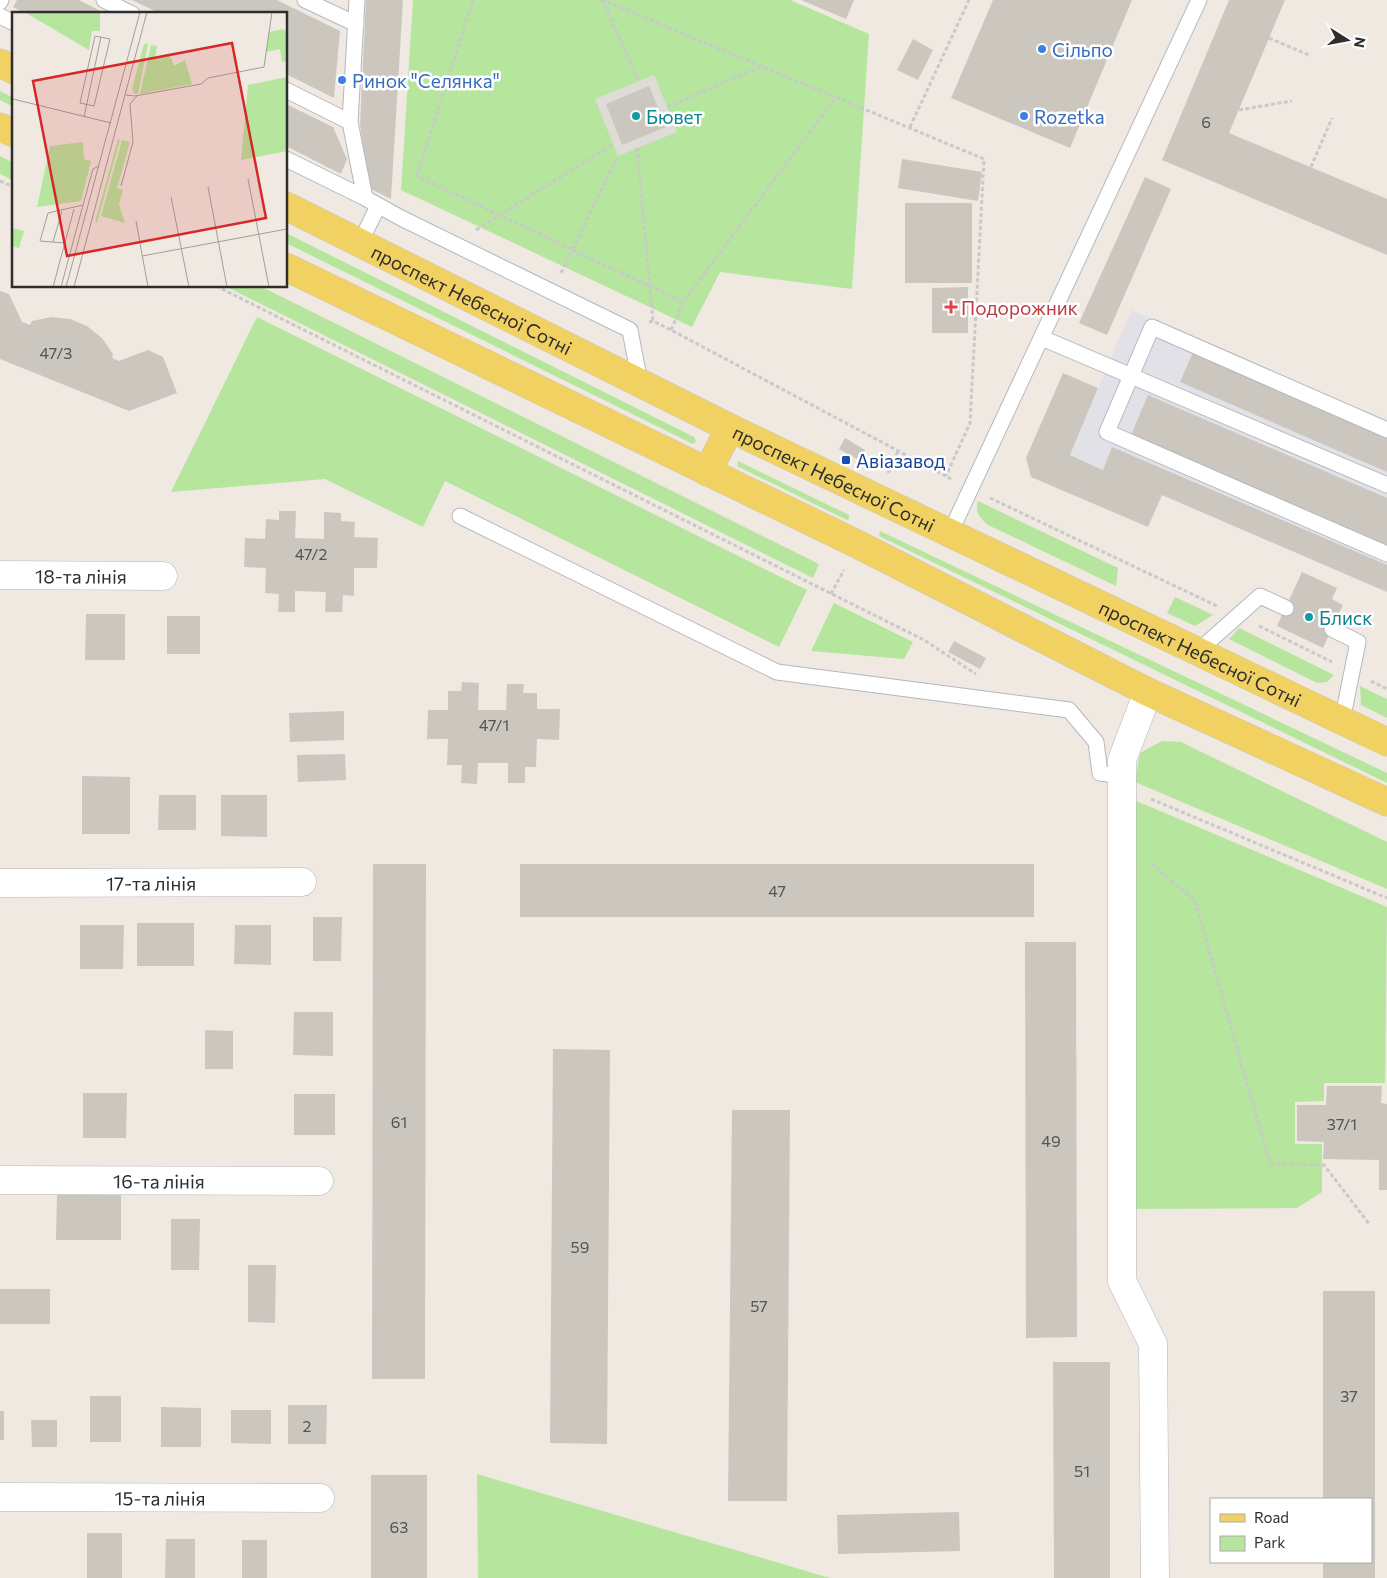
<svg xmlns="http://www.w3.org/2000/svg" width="1387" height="1578" font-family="Commissioner,sans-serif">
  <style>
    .industrial { fill: #e3e1e8 }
    .green { fill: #b6e59e }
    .plaza { fill: #dfdcd8 }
    .building { fill: #cbc7bf }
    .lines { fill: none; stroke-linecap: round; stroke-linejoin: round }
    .service-casing { stroke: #b4b7c1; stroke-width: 17 }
    .minor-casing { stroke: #b4b7c1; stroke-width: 29 }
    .primary-casing { stroke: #c9c9c9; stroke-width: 29 }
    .path { stroke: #c9c9c9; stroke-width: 3; stroke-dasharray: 4 2.5; stroke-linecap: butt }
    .service { stroke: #fff; stroke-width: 15 }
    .minor { stroke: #fff; stroke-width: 28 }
    .primary { stroke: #f2d163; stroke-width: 28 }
    .shop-dot { fill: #3f7fe0; stroke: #fff; stroke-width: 2 }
    .culture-dot { fill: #0f9aa8; stroke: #fff; stroke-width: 2 }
    .health-dot { fill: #e0444e; stroke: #fff; stroke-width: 2 }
    .transit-dot { fill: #1a4fb4; stroke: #fff; stroke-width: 2 }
    .labels { text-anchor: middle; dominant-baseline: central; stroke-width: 5; stroke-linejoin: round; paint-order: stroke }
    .number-label { font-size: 16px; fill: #555452 }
    .shop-label { font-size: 19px; fill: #366cbe; stroke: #fff; text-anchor: start }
    .culture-label { font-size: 19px; fill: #0d838f; stroke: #fff; text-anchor: start }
    .street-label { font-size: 19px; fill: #2e2e2e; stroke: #fff }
    .health-label { font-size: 19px; fill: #be3a42; stroke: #fff; text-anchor: start }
    .transit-label { font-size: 19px; fill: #164399; stroke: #fff; text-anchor: start }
    .inset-road { fill: none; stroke: #a29e99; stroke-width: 1 }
    .view { fill: #d62828; fill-opacity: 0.15; stroke: #d62828; stroke-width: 2.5 }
    .inset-edge { fill: none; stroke: #2e2e2e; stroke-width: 2.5 }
  </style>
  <rect width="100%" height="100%" fill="#efe9e1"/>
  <path class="industrial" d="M1131,310L1387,420V592L1070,455Z"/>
  <path class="green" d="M413,0H790L869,34L852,289L720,272L692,327L401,190Z
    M0,91L14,98V107L0,100Z
    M0,156L14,163V181L0,174Z
    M286,233L694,437L696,442L693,444L286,243Z
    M225,286H260L819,564L813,578Z
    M257,317L807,590L779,647L445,481L423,527L325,479L171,492Z
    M738,461L849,515V519L847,520L737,466Z
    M978,501L1118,568L1116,586L988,525C979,517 975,513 978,501Z
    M880,531L1387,773V783L879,536Z
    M1175,597L1213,615L1195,626L1167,613Z
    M834,603L913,642L904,659L811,651Z
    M1239,628L1334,675L1327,682L1317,683L1229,639Z
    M1360,686L1387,699V718L1361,705Z
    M1162,741L1181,742L1387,842V889L1135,782L1140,753Z
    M1134,800L1387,907L1385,1083H1324V1101L1295,1102V1144H1322V1192L1297,1208L1134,1209Z
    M477,1474L830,1578H478Z"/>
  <path class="plaza" d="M654,75L677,132L618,156L595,99Z"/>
  <path class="building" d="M17,0H79L106,14H26L13,7Z
    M132,0H277L340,31L334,98L286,74V14H161Z
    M366,0H403L391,199L369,188L360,124Z
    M801,0H854L846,19Z
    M993,0H1132L1070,148L951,98Z
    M1229,0H1285L1229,133L1387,199V255L1162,160Z
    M913,39L933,50L918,80L897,70Z
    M649,86L666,127L622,145L606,104Z
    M286,104L333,127L347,159L341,174L286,146Z
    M902,159L982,172L978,201L898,188Z
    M1145,177L1171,189L1107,335L1079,323Z
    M905,203H972V283H905Z
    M968,287V333H932V288Z
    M0,291L9,294L22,322L30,325L32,321L51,317L70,319L87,326L102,338L113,354L112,358L119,361L148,350L163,357L177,393L129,411L0,359Z
    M1193,352L1387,436V472L1180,382Z
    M1063,373L1098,388L1070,455L1103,470L1112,447L1387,565V592L1162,495L1148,527L1031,477L1026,458Z
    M1148,395L1387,498V546L1131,435Z
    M845,438L865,450L859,460L839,449Z
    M279,511H296L295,538L324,539V512L341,513V521L355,522L354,537L378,538L377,568H354V596L343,595L342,612H325L326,592L295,591V612H278L279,594L265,593L266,568L244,567L245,538L265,539L266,519L279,520Z
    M1302,572L1337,588L1332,599L1343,605L1323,648L1277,626Z
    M86,614H125V660H85Z
    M167,616H200V654H167Z
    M954,641L986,658L980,669L948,652Z
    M462,682L479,683L478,710H506L507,684H524L523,693H537V709H560L559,740L537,739L536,767H525V783H508V763H478L477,784L461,783L462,765H447L448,739H427L428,710H448V691H461Z
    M344,711V740L290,742L289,713Z
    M345,754L346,780L298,782L297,755Z
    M82,776L130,777V834H82Z
    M159,795H196V830H158Z
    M221,795H267V837L221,836Z
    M373,864H426L425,1379H372Z
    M520,864H1034V917H520Z
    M313,917H342L341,961H313Z
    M137,923H194V966H137Z
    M80,925H124L123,969H80Z
    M235,925H271V965L234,964Z
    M1025,942H1076L1077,1337L1026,1338Z
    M294,1012H333V1056L293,1055Z
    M205,1030L233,1031V1069H205Z
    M553,1049L610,1050L607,1444L550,1443Z
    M1327,1086H1382L1381,1103L1387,1104V1190H1379V1160L1323,1159L1324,1142L1297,1141V1105H1326Z
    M83,1093H127L126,1138H83Z
    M294,1094H335V1135H294Z
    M732,1110H790L787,1501H728Z
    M57,1195H121V1240H56Z
    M171,1219H200L199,1270H171Z
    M248,1265H276L275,1323L248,1322Z
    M0,1289H50V1324H0Z
    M1323,1291H1375V1578H1323V1562H1371V1499H1323Z
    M1053,1362H1110V1578H1054Z
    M90,1396H121V1442H90Z
    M288,1405H327L326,1444H288Z
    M161,1407L201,1408V1447H161Z
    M231,1410H271V1444L231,1443Z
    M0,1411H4V1440H0Z
    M31,1420H57V1447H32Z
    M371,1475H427V1578H371Z
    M959,1512L960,1551L838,1554L837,1515Z
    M87,1533H122V1578H87Z
    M166,1539H195V1578H165Z
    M242,1540H267V1578H242Z"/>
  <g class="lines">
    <defs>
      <path id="service" d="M104,0L132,14
        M305,0L356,24
        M357,0L350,122L365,198L401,218L630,330L640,383
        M0,2L1,0
        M0,16L14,23
        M286,90L350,122
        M286,159L365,198
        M360,243L378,206
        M1042,338L1387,485
        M1387,430L1152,327L1107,432L1387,554
        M460,516L777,672L1069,710L1096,742L1100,773L1123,776
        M950,533L1199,0
        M1332,629L1358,642L1342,721
        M1197,652L1260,596L1286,608"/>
      <g id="minor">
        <path id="s1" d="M0,575L163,576"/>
        <path d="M1148,692L1122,760V1281L1153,1344L1155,1578"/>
        <path id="s2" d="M0,883L302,882"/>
        <path id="s3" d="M0,1180L319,1181"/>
        <path id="s4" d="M0,1497L320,1498"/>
      </g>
      <g id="primary">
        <path d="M0,63L14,70"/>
        <path d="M0,127L14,133"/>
        <path id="s5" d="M286,206L730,428L1387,742"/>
        <path d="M286,267L857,544L1148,692L1387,802"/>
        <path d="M707,472L730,428"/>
      </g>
    </defs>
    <use href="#service" class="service-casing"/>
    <use href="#minor" class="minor-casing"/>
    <use href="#primary" class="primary-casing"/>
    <path class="path" d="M473,0L417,176L683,302
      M602,0L984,159L970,423L946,476
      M602,0L639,81
      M1269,38L1311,56
      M667,107L762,66
      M1239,110L1292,101
      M910,127L969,0
      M637,148L653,321
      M1311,167L1332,118
      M0,181L14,187
      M476,230L613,144
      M561,273L618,156
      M216,286L924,640L976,674
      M649,322L653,321L671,330L951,479
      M671,330L683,302L836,97
      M888,473L898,451
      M990,498L1217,606
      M831,594L844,570
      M1259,626L1332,662
      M1371,681L1387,689
      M1151,799L1387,898
      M1151,863L1195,901L1270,1164L1324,1165L1370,1225"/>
    <use href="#service" class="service"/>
    <use href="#minor" class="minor"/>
    <use href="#primary" class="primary"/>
  </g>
  <g class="shop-dot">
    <circle cx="1042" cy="49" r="5"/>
    <circle cx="342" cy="80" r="5"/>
    <circle cx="1024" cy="116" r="5"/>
  </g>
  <g class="culture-dot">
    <circle cx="636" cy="116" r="5"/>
    <circle cx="1309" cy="617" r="5"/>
  </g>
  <path class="health-dot" d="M948.5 299.5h5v5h5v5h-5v5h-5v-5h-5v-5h5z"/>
  <rect class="transit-dot" x="841" y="455" width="10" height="10" rx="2.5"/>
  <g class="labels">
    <g class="number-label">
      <text x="1206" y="121">6</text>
      <text x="56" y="352">47/3</text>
      <text x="311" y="553">47/2</text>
      <text x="494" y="724">47/1</text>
      <text x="777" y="890">47</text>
      <text x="399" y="1121">61</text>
      <text x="1342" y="1123">37/1</text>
      <text x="1051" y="1140">49</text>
      <text x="580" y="1246">59</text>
      <text x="759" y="1305">57</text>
      <text x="1349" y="1395">37</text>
      <text x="307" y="1425">2</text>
      <text x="1082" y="1470">51</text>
      <text x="399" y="1526">63</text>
    </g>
    <g class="shop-label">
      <text x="1052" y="49">Сільпо</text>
      <text x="352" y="80">Ринок "Селянка"</text>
      <text x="1034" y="116">Rozetka</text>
    </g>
    <g class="culture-label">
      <text x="646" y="116">Бювет</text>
      <text x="1319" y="617">Блиск</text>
    </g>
    <g class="street-label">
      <text stroke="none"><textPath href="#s5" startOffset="208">проспект Небесної Сотні</textPath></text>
      <text stroke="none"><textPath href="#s5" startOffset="612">проспект Небесної Сотні</textPath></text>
      <text stroke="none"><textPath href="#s1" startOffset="81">18-та лінія</textPath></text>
      <text stroke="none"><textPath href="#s5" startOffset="1018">проспект Небесної Сотні</textPath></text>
      <text stroke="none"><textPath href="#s2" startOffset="151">17-та лінія</textPath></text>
      <text stroke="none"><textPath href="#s3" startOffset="159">16-та лінія</textPath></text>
      <text stroke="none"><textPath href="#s4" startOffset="160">15-та лінія</textPath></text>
    </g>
    <g class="health-label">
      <text x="961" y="307">Подорожник</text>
    </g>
    <g class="transit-label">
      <text x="856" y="460">Авіазавод</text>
    </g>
  </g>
  <g transform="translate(12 12)">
    <rect width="275" height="275" fill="#efe9e1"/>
    <path d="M88,0V19H80L77,38L14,1ZM271,17L275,21V49L270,50L268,37L254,40L257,20ZM132,32H136L126,82H122L120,77ZM139,33L145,34L143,46L158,43L162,54L173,48L180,72L128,82ZM275,65V139L229,148L236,73ZM106,127L108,128L85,211L83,210ZM110,128L118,130L105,176L111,178L107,192L113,211L89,204ZM71,130L72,147L79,149L69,189L25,195L38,134ZM0,216L12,219L7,236L0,234Z" fill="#b6e59e"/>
    <path class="inset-road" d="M83,24L98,27L82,94L68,91ZM114,83L123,84L189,72L196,66L252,55L260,0M1,87L99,111M72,105L89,25M236,167L257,275M109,174L121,130L118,92L125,84M196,175L215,275M159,185L177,275M124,209L136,275M41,230L50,199M52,231L28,229L36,201L71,193L81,157L87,154M130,244L275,217M41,275L62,197M49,275L71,193M54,275L128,0M62,275L135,0"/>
    <path class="view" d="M220,31L254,206L55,244L21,69Z"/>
    <rect width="275" height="275" class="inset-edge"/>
  </g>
  <rect x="1210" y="1498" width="162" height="65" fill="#ffffff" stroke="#ababab"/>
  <rect x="1220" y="1514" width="25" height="8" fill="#f2d163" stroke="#ababab"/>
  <text x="1254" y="1523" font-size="15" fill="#2e2e2e">Road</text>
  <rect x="1220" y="1536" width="25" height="15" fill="#b6e59e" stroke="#ababab"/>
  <text x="1254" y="1548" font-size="15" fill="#2e2e2e">Park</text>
  <g transform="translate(1347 40) rotate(101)" stroke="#ffffff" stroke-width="4" paint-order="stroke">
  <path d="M0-4L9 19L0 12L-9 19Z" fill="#2e2e2e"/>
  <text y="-8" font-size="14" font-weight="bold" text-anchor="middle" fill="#2e2e2e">N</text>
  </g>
</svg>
